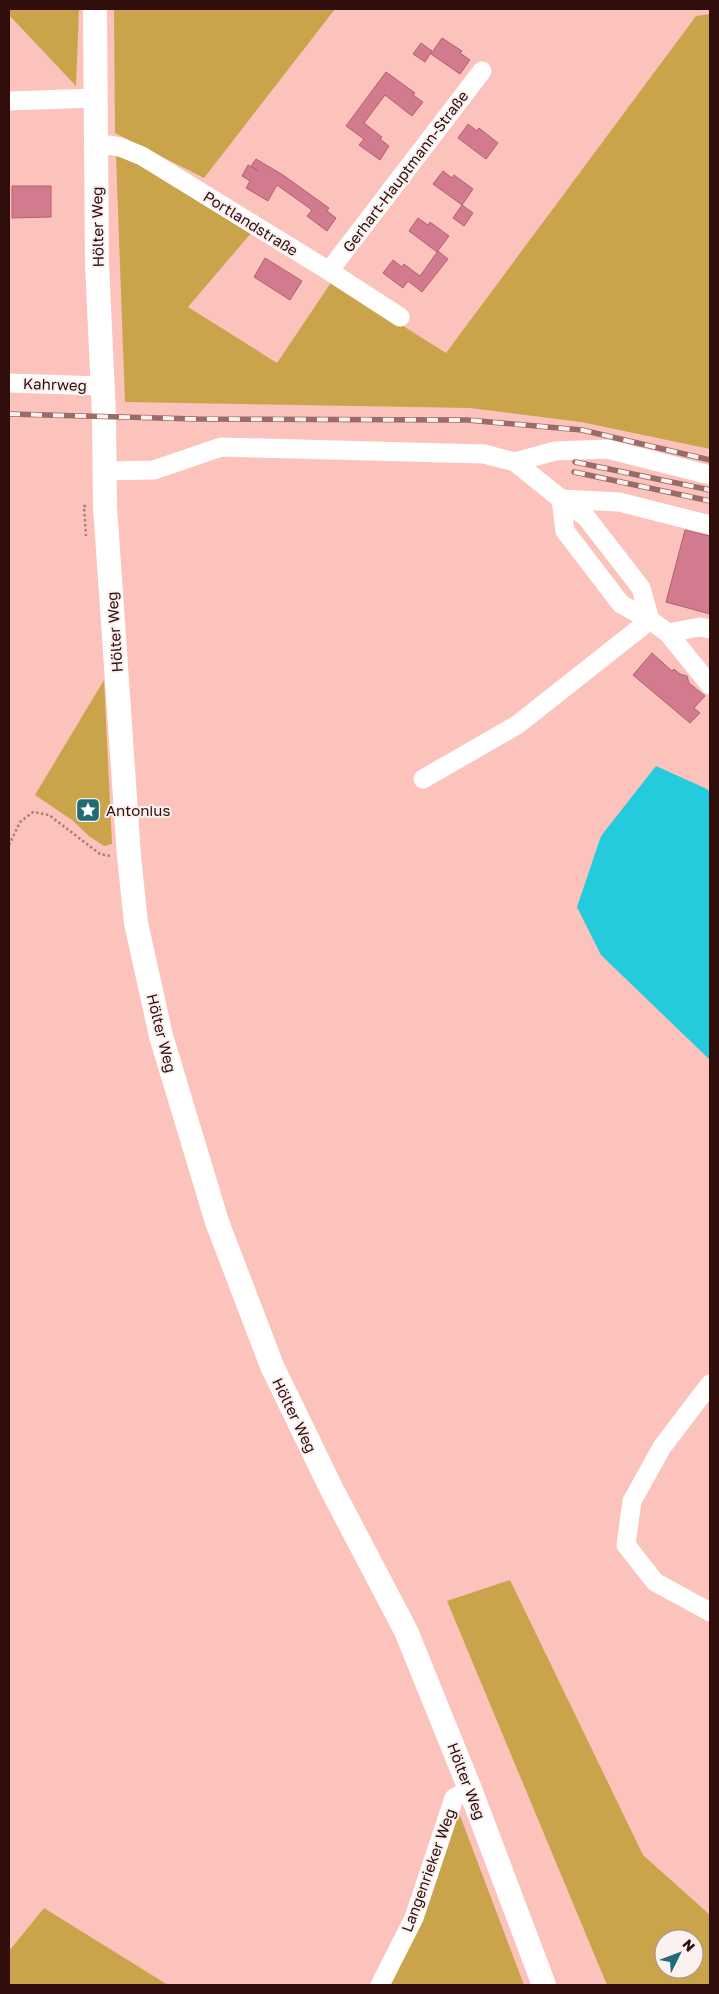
<svg xmlns="http://www.w3.org/2000/svg" width="719" height="1994" font-family="'Golos Text',sans-serif">
  <style>
    .green { fill: #caa44b; fill-rule: evenodd }
    .water { fill: #24cbdd }
    .building { fill: #d27b8e; stroke: #b35f73 }
    .lines { fill: none; stroke-linecap: round; stroke-linejoin: round }
    .path { stroke: #ac7d78; stroke-width: 2.5; stroke-dasharray: 2.5 2.5; stroke-linecap: butt }
    .minor { stroke: #fff; stroke-width: 19 }
    .major { stroke: #fff; stroke-width: 24 }
    .rail-casing { stroke: #996c67; stroke-width: 5.5 }
    .rail { stroke: #fbf1f0; stroke-width: 4; stroke-dasharray: 11; stroke-linecap: butt }
    .labels { text-anchor: middle; dominant-baseline: central; stroke-width: 4; stroke-linejoin: round; paint-order: stroke }
    .street-label { font-size: 15px; fill: #2f0e0c; stroke: #fbf1f0 }
    .poi-label { font-size: 15px; fill: #2f0e0c; stroke: #fbf1f0; text-anchor: start }
  </style>
  <rect width="100%" height="100%" fill="#fbc3bc"/>
  <path class="green" d="M9,9H79L76,86L9,15Z
    M114,9H335L204,178L115,133Z
    M710,14V449L581,422L470,408L125,402L116,156L142,163L252,232L188,307L277,363L332,281L446,353L696,16Z
    M104,680L112,844L104,846L89,836L72,820L35,795Z
    M510,1580L643,1855L710,1915V1985H607L447,1601ZM664,1939H694V1969H664Z
    M459,1813L524,1985H390Z
    M44,1908L168,1985H9V1951Z"/>
  <path class="water" d="M656,766L707,789L710,792V1060L601,955L577,907L601,836Z"/>
  <path class="building" d="M442,38L462,51L460,53L470,60L460,74L431,54Z
    M421,43L432,51L425,62L413,54Z
    M386,72L415,93L413,95L423,102L412,116L385,95L364,123L382,137L380,139L389,146L380,160L359,145L364,139L346,126Z
    M468,124L477,131L479,128L498,143L486,159L458,138Z
    M256,159L283,175L329,208L327,211L336,218L327,231L307,216L312,210L277,185L268,201L246,188L250,181L242,176L248,165L258,171L251,166Z
    M443,171L452,178L454,175L473,189L462,205L433,184Z
    M12,186H51V217L12,218Z
    M462,205L473,213L464,226L453,218Z
    M418,218L428,225L430,222L449,236L437,252L409,231Z
    M438,251L448,259L422,292L408,281L403,288L383,273L393,260L402,267L404,264L420,276Z
    M265,258L302,281L290,300L254,277Z
    M685,530L710,536V614L666,602Z
    M652,653L672,671L674,669L680,674L687,676L689,683L705,696L694,708L700,713L690,723L633,675Z"/>
  <g class="lines">
    <path class="path" d="M86,506H84L86,536
      M9,845L20,822L33,812L49,815L100,854L111,856"/>
    <path class="minor" d="M9,101L95,98
      M95,143L120,147L142,156L329,271L400,317
      M329,271L482,71
      M9,383L102,386
      M515,462L555,451L607,449L710,475
      M103,471L154,470L221,447L484,454L515,462L561,499L565,531L621,604L650,620L668,633L710,685
      M561,499L619,502L710,525
      M668,633L700,627L710,629
      M423,779L517,725L650,620L641,588L586,517L561,499
      M710,1384L662,1447L632,1501L626,1545L655,1582L710,1612
      M380,1985L414,1918L454,1798L470,1789"/>
    <path class="major" d="M95,9L97,264L104,416L105,506L129,856L136,923L161,1036L217,1222L272,1366L331,1488L406,1631L470,1789L544,1985"/>
    <defs>
      <path id="rail" d="M9,414L197,419L467,420L582,430L710,460
        M575,462L710,490
        M574,472L710,501"/>
    </defs>
    <use href="#rail" class="rail-casing"/>
    <use href="#rail" class="rail"/>
  </g>
  <defs>
    <symbol id="sight-square" viewBox="-11 -11 22 22"><rect x="-9" y="-9" width="18" height="18" rx="4" fill="#216c74" stroke="#fbf1f0"/><path d="M0-6L1.8-2.2L6-1.7L2.9 1.2L3.7 5.4L0 3.3L-3.7 5.4L-2.9 1.2L-6-1.7L-1.8-2.2Z" fill="#fff"/></symbol>
  </defs>
  <g fill-rule="evenodd">
    <use href="#sight-square" x="74" y="796" width="28" height="28"/>
  </g>
  <g class="labels">
    <g class="street-label">
      <text transform="translate(405 171) rotate(-53)">Gerhart-Hauptmann-Straße</text>
      <text transform="translate(251 223) rotate(32)">Portlandstraße</text>
      <text transform="translate(97 227) rotate(-91)">Hölter Weg</text>
      <text transform="translate(55 384) rotate(2)">Kahrweg</text>
      <text transform="translate(114 632) rotate(-94)">Hölter Weg</text>
      <text transform="translate(162 1033) rotate(76)">Hölter Weg</text>
      <text transform="translate(295 1415) rotate(64)">Hölter Weg</text>
      <text transform="translate(467 1781) rotate(69)">Hölter Weg</text>
      <text transform="translate(428 1870) rotate(-70)">Langenrieker Weg</text>
    </g>
    <g class="poi-label">
      <text x="106" y="810">Antonius</text>
    </g>
  </g>
  <rect width="719" height="1994" fill="none" stroke="#2f0e0c" stroke-width="20"/>
  <g transform="translate(679 1954) rotate(48)"><circle r="24" fill="#fbf1f0" stroke="#a99695"/>
  <path d="M0-4L9 19L0 12L-9 19Z" fill="#216c74"/>
  <text y="-8" font-size="14" font-weight="bold" text-anchor="middle" fill="#2f0e0c">N</text>
  </g>
</svg>
